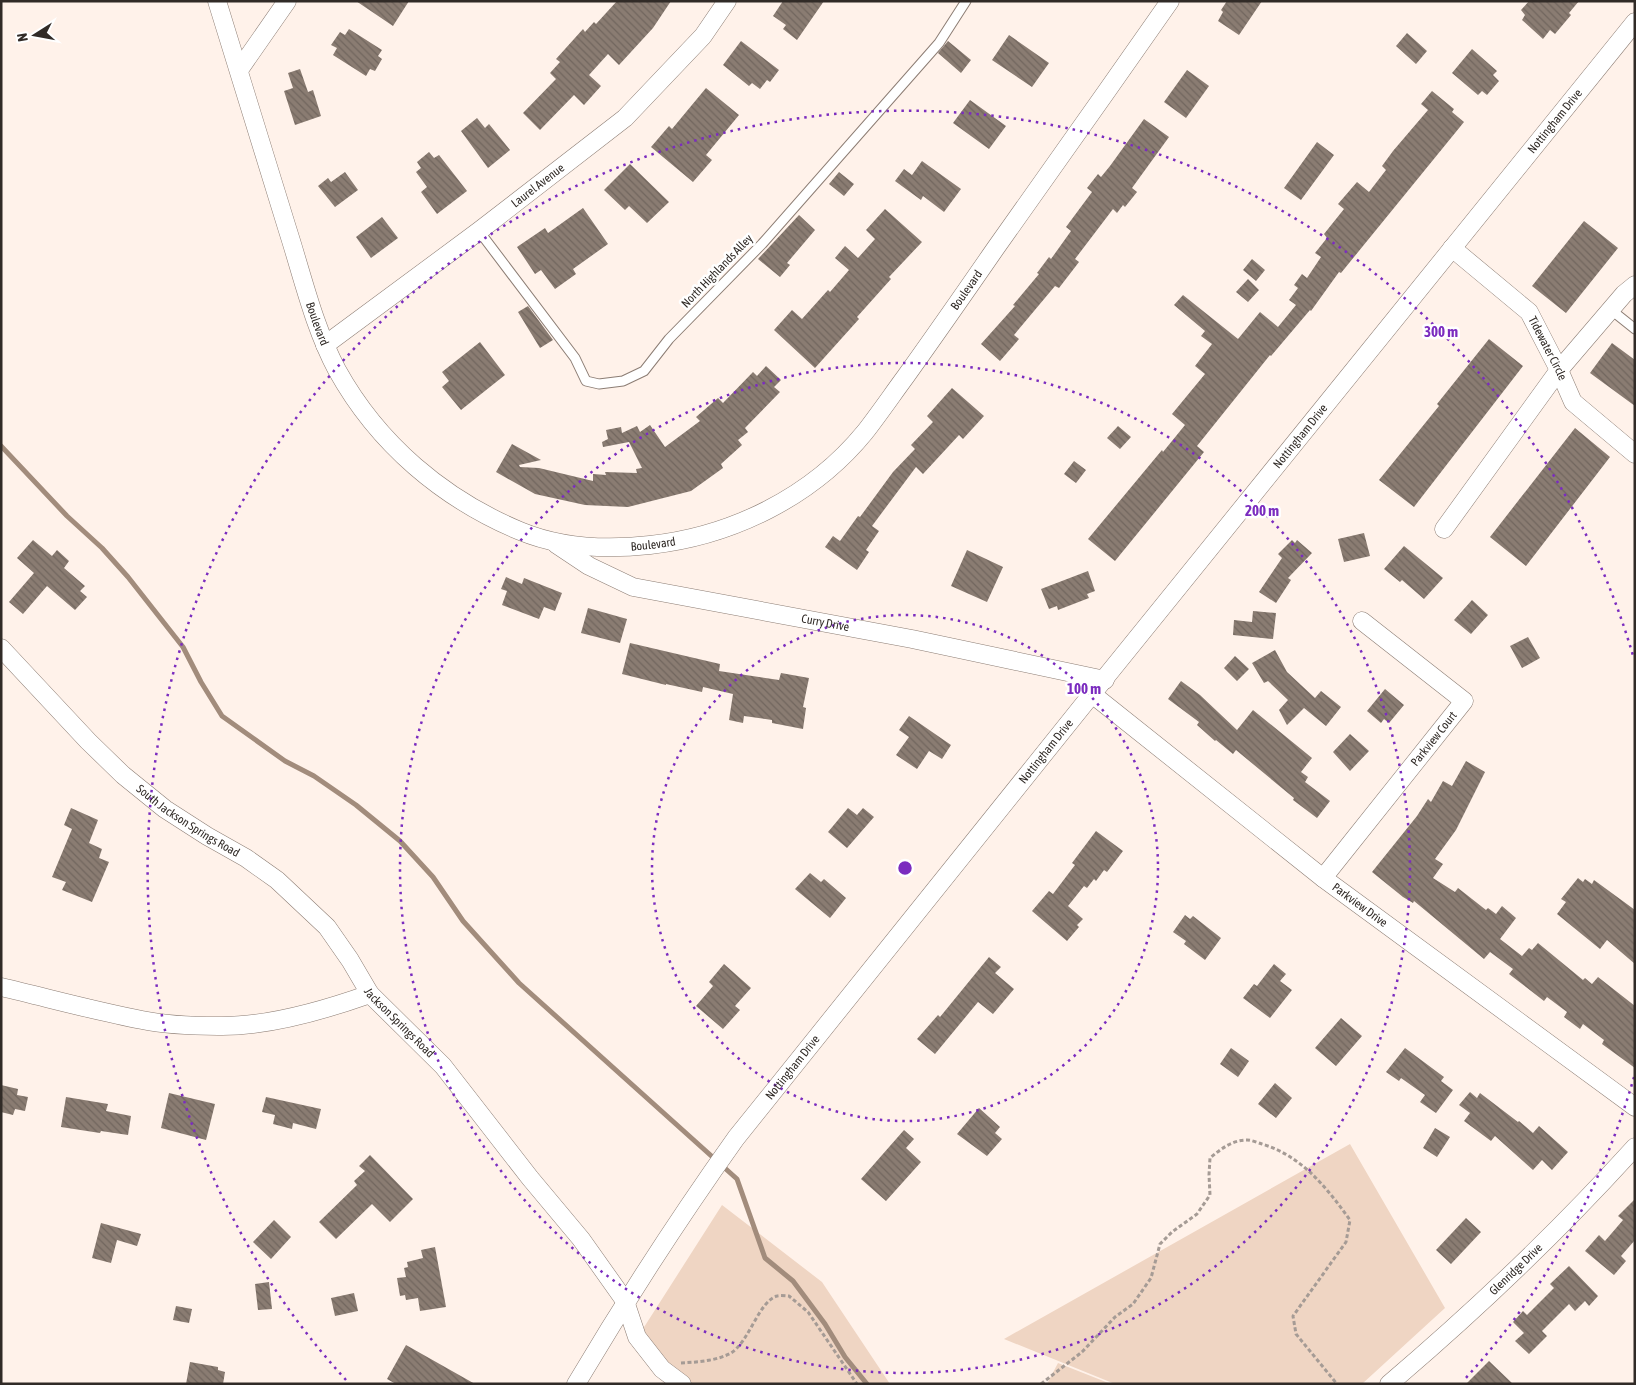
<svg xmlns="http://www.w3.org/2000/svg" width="1636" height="1385" font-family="'Asap Condensed',sans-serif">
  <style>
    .green { fill: #efd5c3 }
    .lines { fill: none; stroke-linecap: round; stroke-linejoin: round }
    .stream { stroke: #a28c7c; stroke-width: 5 }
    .building { fill: url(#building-back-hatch) }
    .service-casing { stroke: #8c7d74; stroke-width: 11 }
    .minor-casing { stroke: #8c7d74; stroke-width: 19 }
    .path { stroke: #a59b95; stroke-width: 3; stroke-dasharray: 4 2.5; stroke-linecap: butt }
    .service { stroke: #fff; stroke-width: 9 }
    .minor { stroke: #fff; stroke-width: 18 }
    .ring { fill: none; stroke: #7b2cbf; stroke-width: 2.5; stroke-dasharray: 2.5 5 }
    .labels { text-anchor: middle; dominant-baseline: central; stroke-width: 5; stroke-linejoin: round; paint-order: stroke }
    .street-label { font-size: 12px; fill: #312b27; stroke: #fff }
    .centre { fill: #7b2cbf; stroke: #fff; stroke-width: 2.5 }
    .ring-label { font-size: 15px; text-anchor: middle; font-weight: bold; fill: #7b2cbf; stroke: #fff; stroke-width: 5; stroke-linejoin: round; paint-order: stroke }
  </style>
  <defs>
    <pattern id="building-back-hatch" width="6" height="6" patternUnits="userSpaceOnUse" patternTransform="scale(1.25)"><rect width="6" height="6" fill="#8a7c72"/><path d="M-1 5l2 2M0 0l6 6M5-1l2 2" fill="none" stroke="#71665e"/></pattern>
  </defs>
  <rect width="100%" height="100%" fill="#fff2ea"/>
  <path class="green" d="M1350,1144L1445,1308L1362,1384H1115L1004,1339Z
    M722,1205L822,1282L890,1384H689L632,1346Z
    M1058,1363L1111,1384H1047Z"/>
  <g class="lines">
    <path class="stream" d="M1,446L67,516L102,548L128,577L183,647L201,682L222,716L285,761L314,776L356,805L400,841L433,877L463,921L519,983L737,1179L765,1258L793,1281L825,1324L845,1357L867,1384"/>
  </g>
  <path class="building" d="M356,1H409L393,26Z
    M617,1H671L653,28L619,65L608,54L589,75L601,86L584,105L574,95L540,130L523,113L556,79L550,73L560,62L556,59L583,29L585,32L594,22L596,24Z
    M783,1H824L797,40L783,29L786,25L773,16Z
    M1227,1H1262L1239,35L1218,21L1223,12L1221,10Z
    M1529,1H1579L1569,13L1571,15L1555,34L1550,30L1543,39L1522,20L1525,15L1521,10Z
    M349,29L382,50L378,56L382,59L375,71L370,69L366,76L333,55L337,48L331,45L340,32L345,35Z
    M1407,33L1427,51L1416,64L1396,46Z
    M1009,35L1049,63L1032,87L992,60Z
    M741,41L779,70L770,82L767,80L760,89L752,83L749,86L723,65Z
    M948,41L971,60L961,73L938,53Z
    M1472,49L1497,71L1493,75L1499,81L1487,95L1482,91L1478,95L1452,73Z
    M300,69L308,92L313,90L321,116L295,125L284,91L293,88L288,73Z
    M1187,70L1209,86L1186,118L1164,102Z
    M706,88L739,115L706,155L712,160L693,182L651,147L669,126L672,129Z
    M1432,91L1454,109L1452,112L1464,122L1341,273L1339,272L1311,311L1310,310L1271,356L1270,355L1197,446L1204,452L1115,561L1088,539L1162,450L1163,452L1185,425L1172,414L1205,374L1195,366L1212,344L1201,336L1205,331L1174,305L1183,295L1238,339L1260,312L1278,327L1296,305L1289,300L1298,288L1294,285L1302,274L1307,278L1321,257L1315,253L1327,238L1324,234L1344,209L1338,204L1357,182L1369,192L1386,170L1382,166L1393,151L1428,110L1421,104Z
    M970,100L1006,126L989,149L953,123Z
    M477,118L485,128L489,124L510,150L488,168L461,131Z
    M1144,119L1169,137L1132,188L1137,192L1125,207L1123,205L1117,213L1113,209L1075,259L1079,262L1059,288L1055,286L1014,335L1019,339L1000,361L981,344L1015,306L1013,305L1039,274L1037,273L1049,257L1051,259L1071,231L1066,227L1092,192L1087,188L1098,174L1101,177L1110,166Z
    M1317,142L1334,155L1301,200L1284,188Z
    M429,152L434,158L439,155L467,191L437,214L421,192L427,187L416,172L421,168L417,162Z
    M922,161L961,189L944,212L923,196L921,200L895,181L904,169L912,175Z
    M630,164L669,202L647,223L629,206L625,210L604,190Z
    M345,172L358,190L335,207L318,186L328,178L331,182Z
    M839,172L854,184L844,196L829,184Z
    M583,208L608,244L573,269L576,274L555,289L541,270L535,274L517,247L545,228L548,233Z
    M885,209L922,242L889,277L891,279L857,317L859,319L815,368L774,330L792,310L802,319L828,290L830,292L849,270L835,258L845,246L858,258L875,239L866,230Z
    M799,215L815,230L787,263L790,265L780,277L758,259Z
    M382,217L398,238L371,258L356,237Z
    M1584,221L1618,248L1566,313L1532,286Z
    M1252,259L1265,270L1256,281L1243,270Z
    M1248,279L1259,290L1248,302L1236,292Z
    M528,306L553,340L540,348L518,312Z
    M1489,339L1523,366L1414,507L1379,480L1439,406L1437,404Z
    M480,342L505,375L461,410L442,387L449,381L442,372Z
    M1612,343L1635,360V406L1590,373Z
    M766,366L781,380L774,387L780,392L745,428L748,432L738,440L742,445L721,464L723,468L691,491L628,507L585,505L535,494L496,472L512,444L541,460L519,465L520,467L539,468L593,481V474L606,475L605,472L637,473L636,469L642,468L629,442L603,447L602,442L608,439L606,430L621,427L622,433L637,426L640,432L650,425L665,447L700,421L696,417L718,398L723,403L753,372L757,376Z
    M952,388L984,416L963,439L959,435L923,474L916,467L872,526L879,531L866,550L869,552L857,570L825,547L833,536L840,541L858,516L860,517L893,472L915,449L911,445L933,422L927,416Z
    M1118,426L1131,437L1120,449L1107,438Z
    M1575,428L1610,457L1526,566L1490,537Z
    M1074,461L1086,470L1076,483L1064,474Z
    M1364,533L1370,556L1344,562L1338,539Z
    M33,540L52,556L57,550L69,561L64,568L85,586L80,591L87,597L75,610L47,586L23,614L9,602L34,573L17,558Z
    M1292,540L1295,543L1297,540L1312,553L1288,578L1291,580L1276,603L1259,592L1282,558L1278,554Z
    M1404,546L1443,578L1424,599L1402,580L1400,582L1384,569Z
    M967,550L1003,567L987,602L951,586Z
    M1088,571L1095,591L1087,594L1089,598L1058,610L1057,606L1049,609L1041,589Z
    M506,577L522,584L524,578L562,593L555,611L544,607L539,619L502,605L507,591L501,589Z
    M1472,600L1488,615L1471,634L1454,620Z
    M588,608L627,619L620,643L581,633Z
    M1253,611L1276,613L1273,639L1233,635L1234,620L1252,622Z
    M1528,637L1540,658L1522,668L1510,646Z
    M630,643L720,664L719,671L779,680L781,673L809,678L803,707L806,708L803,729L772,723V720L744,716L743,723L729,720L733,694L703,687L702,692L666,684V685L622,674Z
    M1275,650L1287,672L1315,698L1321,691L1341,707L1326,726L1304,708L1287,725L1279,710L1288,700L1268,681L1264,683L1252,663Z
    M1235,656L1249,669L1237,681L1224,668Z
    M1181,681L1200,695L1237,730L1253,710L1312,758L1301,772L1308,777L1305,782L1330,801L1317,818L1293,800L1294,798L1236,750L1233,754L1216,740L1215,741L1197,725L1199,722L1168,699Z
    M1385,689L1404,705L1389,723L1384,719L1381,723L1367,711Z
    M909,716L951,745L942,759L929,751L917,769L896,755L909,737L899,730Z
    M1350,734L1369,751L1350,771L1333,752Z
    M1466,761L1485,772L1456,830L1435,859L1443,864L1433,878L1455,892L1458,888L1486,910L1488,908L1496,914L1502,906L1516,918L1500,939L1522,956L1529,948L1532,950L1538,943L1583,980L1585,978L1592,984L1598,977L1635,1006V1068L1602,1044L1604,1040L1583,1024L1580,1029L1564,1017L1567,1012L1547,997L1544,1001L1509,974L1513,969L1490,952L1484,959L1414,901L1413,903L1403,897L1372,872L1417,816L1428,799L1431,802L1443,781L1452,786Z
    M71,808L98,820L89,843L102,849L99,858L109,862L92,902L62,890L66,882L52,877L72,829L64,825Z
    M848,808L857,815L863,808L874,817L847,848L828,832Z
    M1096,831L1123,851L1107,872L1104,870L1096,881L1094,879L1087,888L1084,886L1068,906L1083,919L1077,925L1079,927L1067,941L1032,911L1049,891L1053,894L1075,865L1072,863Z
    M810,873L821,882L824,879L846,898L830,918L795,889Z
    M1578,878L1583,882L1585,879L1592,884L1594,880L1635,910V964L1607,940L1600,949L1557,914L1566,902L1561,899Z
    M1185,915L1190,919L1193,916L1221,938L1205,960L1184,944L1186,941L1173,932Z
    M989,957L1001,967L995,973L1014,989L993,1014L978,1002L935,1054L917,1039L938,1015L940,1017Z
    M724,964L751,988L735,1006L740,1010L723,1029L696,1006L713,986L709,982Z
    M1274,964L1286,974L1280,981L1292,990L1270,1018L1243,998L1254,984L1257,986Z
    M1341,1018L1362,1036L1336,1066L1315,1048Z
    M1231,1048L1249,1061L1238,1077L1220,1064Z
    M1405,1048L1444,1077L1441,1081L1453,1090L1436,1113L1420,1102L1425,1095L1401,1078L1399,1081L1386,1072Z
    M1275,1083L1292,1098L1276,1118L1258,1104Z
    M1,1085L18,1089L17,1095L28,1097L25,1111L15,1109L13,1115L1,1112Z
    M1470,1092L1477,1098L1480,1093L1518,1122L1519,1121L1533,1133L1539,1126L1568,1152L1552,1170L1542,1160L1533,1170L1495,1136L1491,1141L1464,1121L1470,1113L1459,1105Z
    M169,1093L215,1104L206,1140L161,1128Z
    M66,1097L108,1104L106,1111L131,1116L128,1135L101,1131L100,1133L61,1127Z
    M266,1097L321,1109L316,1129L293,1123L292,1129L273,1124L275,1115L262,1112Z
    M979,1108L1000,1127L995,1133L1002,1139L987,1156L957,1134Z
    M1435,1128L1450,1137L1437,1157L1423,1148Z
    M904,1130L914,1139L906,1148L921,1162L886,1201L861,1179Z
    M370,1155L413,1199L390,1222L372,1204L336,1239L319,1222L357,1185L354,1181L365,1171L359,1166Z
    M1635,1199V1240L1621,1256L1626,1261L1614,1275L1585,1251L1599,1235L1605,1241L1623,1220L1618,1216Z
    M1466,1218L1481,1232L1451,1264L1436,1250Z
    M274,1220L291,1237L271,1259L253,1242Z
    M101,1223L141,1234L137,1246L117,1240L111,1263L92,1258Z
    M435,1247L446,1307L420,1311L418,1298L406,1300L405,1295L400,1296L397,1278L406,1277L404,1268L408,1267L407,1262L423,1258L421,1250Z
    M1569,1266L1598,1296L1589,1306L1585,1301L1575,1311L1569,1304L1542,1331L1547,1336L1529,1354L1515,1341L1524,1333L1513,1322L1523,1311L1527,1315L1554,1288L1550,1284Z
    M269,1282L272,1309L258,1310L255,1284Z
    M354,1293L358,1311L335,1316L331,1298Z
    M176,1306L192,1309L189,1323L173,1320Z
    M406,1345L475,1384H396L387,1379Z
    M1489,1361L1513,1384H1466Z
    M190,1362L218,1367V1370L225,1372L223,1384H186Z"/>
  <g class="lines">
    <defs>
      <path id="service" d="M479,231L575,358L586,381L599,384L623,381L644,371L669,339L762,244L939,43L966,1
        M1610,309L1635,329"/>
      <g id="minor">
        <path id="s1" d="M217,1C241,78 265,155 288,231C303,278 314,327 337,370C378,444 443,499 520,531C561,548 606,550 650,545C732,536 812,497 865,432C879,414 892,395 906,376C936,334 966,291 995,249C1054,166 1112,84 1170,1"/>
        <path d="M239,70L287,1"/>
        <path id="s2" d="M1452,248L1529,312L1559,370L1573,402L1635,454"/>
        <path id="s3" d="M325,345L479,231L625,118L703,36L727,1"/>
        <path d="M1444,529L1559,370L1624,294L1635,285"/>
        <path id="s4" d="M556,544L589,566L633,587L912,639L1105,680"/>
        <path id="s5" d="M1,648L88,741L123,775L165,809L207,836L246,858L277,880L327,927L350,960L370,994L443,1066L530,1178L581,1239L625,1301L637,1337L662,1369L682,1384"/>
        <path id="s6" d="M1092,694L1323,878L1635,1107"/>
        <path id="s7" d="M1323,878L1464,701L1362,621"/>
        <path d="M1,987C48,998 95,1011 142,1020C166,1025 193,1026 218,1026C265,1027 325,1010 370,994"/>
        <path id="s8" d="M576,1384C626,1300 679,1218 736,1138L1092,694L1635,22"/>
        <path id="s9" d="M1389,1384C1476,1310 1559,1231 1635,1147"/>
      </g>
    </defs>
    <use href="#service" class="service-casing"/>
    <use href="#minor" class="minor-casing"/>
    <path class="path" d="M681,1363C698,1362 716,1361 731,1353C749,1342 759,1301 777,1296C780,1295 786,1296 789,1296L808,1312L857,1384
      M1041,1384L1082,1352L1115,1317L1133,1304L1151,1278L1160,1244L1172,1232L1197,1214L1210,1195L1209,1175L1210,1158C1221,1149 1232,1140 1247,1140C1252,1140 1258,1143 1262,1144C1302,1156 1327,1188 1350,1220L1346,1242L1293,1316L1296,1334L1337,1384"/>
    <use href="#service" class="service"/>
    <use href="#minor" class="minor"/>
  </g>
  <g class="ring">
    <circle cx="905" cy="868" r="253"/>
    <circle cx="905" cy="868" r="505"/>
    <path d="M1634 1077A758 758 0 0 1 1464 1380M346 1380A758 758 0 1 1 1634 659"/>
  </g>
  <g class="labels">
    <g class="street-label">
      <text stroke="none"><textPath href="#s8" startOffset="1599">Nottingham Drive</textPath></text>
      <text stroke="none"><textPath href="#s3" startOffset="266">Laurel Avenue</textPath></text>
      <text transform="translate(717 271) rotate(-46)">North Highlands Alley</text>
      <text stroke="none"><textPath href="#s1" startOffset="1192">Boulevard</textPath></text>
      <text stroke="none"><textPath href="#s1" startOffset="338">Boulevard</textPath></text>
      <text stroke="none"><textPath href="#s2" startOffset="141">Tidewater Circle</textPath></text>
      <text stroke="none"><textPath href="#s8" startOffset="1194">Nottingham Drive</textPath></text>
      <text stroke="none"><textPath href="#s1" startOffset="772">Boulevard</textPath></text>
      <text stroke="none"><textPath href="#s4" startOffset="284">Curry Drive</textPath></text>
      <text stroke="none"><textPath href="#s7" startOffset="178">Parkview Court</textPath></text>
      <text stroke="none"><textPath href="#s8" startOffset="789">Nottingham Drive</textPath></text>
      <text stroke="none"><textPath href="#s5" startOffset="256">South Jackson Springs Road</textPath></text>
      <text stroke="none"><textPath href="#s6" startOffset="341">Parkview Drive</textPath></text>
      <text stroke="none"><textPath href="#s5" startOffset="552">Jackson Springs Road</textPath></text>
      <text stroke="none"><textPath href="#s8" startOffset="384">Nottingham Drive</textPath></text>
      <text stroke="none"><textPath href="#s9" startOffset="171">Glenridge Drive</textPath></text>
    </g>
  </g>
  <circle cx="905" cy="868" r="8" class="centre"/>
  <g class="ring-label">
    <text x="1441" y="337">300 m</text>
    <text x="1262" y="516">200 m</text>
    <text x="1084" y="694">100 m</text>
  </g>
  <rect width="1636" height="1385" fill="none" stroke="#312b27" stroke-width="5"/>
  <g transform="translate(35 35) rotate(259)" stroke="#ffffff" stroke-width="4" paint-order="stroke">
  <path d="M0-4L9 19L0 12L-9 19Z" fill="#312b27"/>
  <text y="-8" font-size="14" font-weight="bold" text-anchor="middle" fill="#312b27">N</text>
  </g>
</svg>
